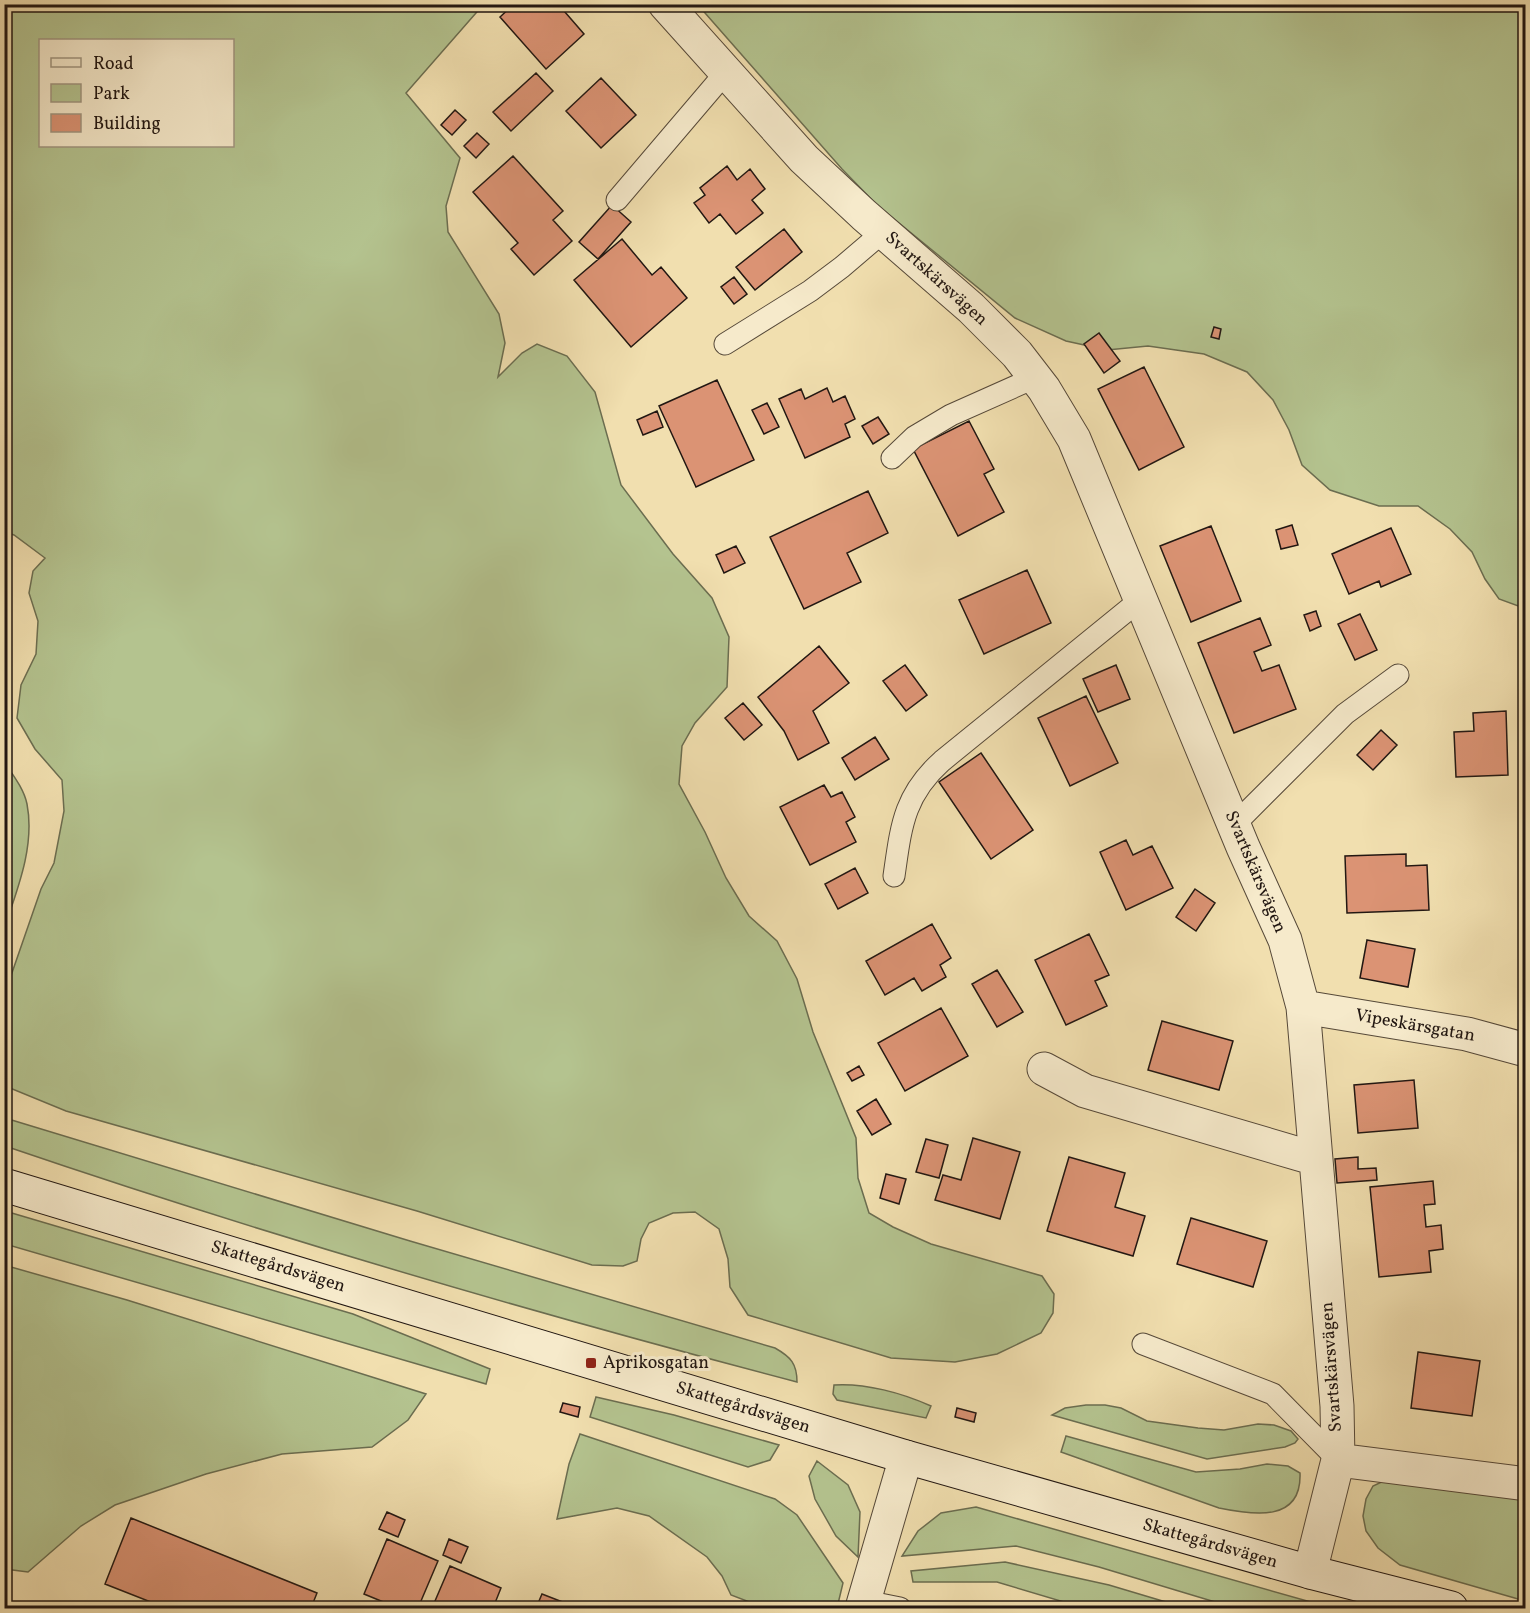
<svg xmlns="http://www.w3.org/2000/svg" width="1530" height="1613" font-family="Vollkorn,serif">
  <style>
    .green { fill: #b4c38f; stroke: #6b6d50; stroke-width: 1.5; fill-rule: evenodd }
    .building { fill: #db9374; stroke: #221712; stroke-width: 1.5 }
    .lines { fill: none; stroke-linecap: round; stroke-linejoin: round }
    .lane-casing { stroke: #564939; stroke-width: 23 }
    .street-casing { stroke: #564939; stroke-width: 35 }
    .secondary-casing { stroke: #221712; stroke-width: 35 }
    .lane { stroke: #f6eacb; stroke-width: 21 }
    .street { stroke: #f6eacb; stroke-width: 33 }
    .secondary { stroke: #f6eacb; stroke-width: 33 }
    .poi-dot { fill: #8f2418; stroke: #f6eacb; stroke-width: 2 }
    .labels { text-anchor: middle; dominant-baseline: central; stroke-width: 6; stroke-linejoin: round; paint-order: stroke }
    .street-label { font-size: 18px; fill: #221712; stroke: #f6eacb }
    .poi-label { font-size: 18px; fill: #221712; stroke: #f6eacb; text-anchor: start }
  </style>
  <rect width="100%" height="100%" fill="#f1dfaf"/>
  <filter id="stains"><feTurbulence type="fractalNoise" baseFrequency=".00333" numOctaves="4"/><feColorMatrix values="0 0 0 0 .2 0 0 0 0 .09 0 0 0 0 .02 0 0 0 .5 -.17"/></filter>
  <radialGradient id="worn" r=".72"><stop offset=".6" stop-color="#630" stop-opacity="0"/><stop offset="1" stop-color="#630" stop-opacity=".3"/></radialGradient>
  <path class="green" d="M4,5H483L406,93L460,158L446,206L448,232L499,314L505,343L498,377L522,353L537,344L567,356L595,392L621,485L673,554L712,598L729,637L727,687L695,723L682,746L679,784L705,832L726,878L749,916L777,941L797,979L813,1032L856,1138L858,1178L869,1213L893,1227L931,1244L1042,1276L1054,1294L1053,1313L1041,1333L997,1354L955,1362L891,1358L748,1315L730,1287L728,1259L719,1229L695,1212L673,1213L649,1223L641,1239L637,1261L623,1266L592,1265L417,1211L66,1111L5,1086V993L41,889L54,863L64,811L62,780L35,749L17,718L21,685L36,654L38,621L29,593L33,571L45,558L14,535L5,532ZM40,40H232V146H40Z
    M698,5H1525V606L1521,607L1499,599L1485,579L1472,552L1450,529L1418,506H1379L1330,490L1302,465L1289,430L1273,400L1247,372L1204,354L1148,346L1107,350L1066,341L1015,318L877,205L842,169Z
    M5,763C13,775 24,789 27,804C35,845 18,888 5,926Z
    M5,1118L410,1241L775,1348C791,1357 797,1364 797,1382C530,1312 266,1235 5,1146Z
    M5,1211L353,1314L490,1369L486,1384L5,1244Z
    M4,1265L127,1300L426,1394L408,1420L372,1447L282,1454L206,1474L115,1505L81,1526L28,1572L5,1569Z
    M834,1385C866,1383 902,1393 931,1406L926,1418L837,1400L833,1394Z
    M596,1397L674,1415L779,1445L770,1460L748,1467L590,1417Z
    M1086,1405H1105L1121,1408L1147,1421L1198,1428L1224,1430L1258,1424L1274,1425L1291,1431L1298,1439L1295,1443L1285,1447L1207,1459L1052,1415L1065,1408Z
    M580,1434L775,1499L797,1515L843,1583L837,1608H765L731,1595L722,1576L707,1557L649,1516L617,1508L557,1519L569,1464Z
    M1066,1436L1196,1472L1240,1469L1267,1464L1288,1466L1300,1473C1302,1523 1253,1515 1219,1508L1061,1452Z
    M817,1461L848,1485L860,1512L858,1557L836,1536L815,1499L809,1476Z
    M1392,1477L1525,1493V1601L1400,1565L1378,1548L1366,1531L1363,1516L1366,1499L1373,1486Z
    M976,1507L1332,1608H1235L1099,1567L1016,1546L902,1556L918,1531L941,1513Z
    M1005,1562L1109,1585L1186,1608H1084L997,1582H913L911,1571Z"/>
  <path class="building" d="M514,4H558L584,34L546,69L500,17Z
    M536,73L553,91L511,131L493,112Z
    M601,78L636,115L601,148L566,111Z
    M455,110L466,120L452,135L441,125Z
    M477,133L489,144L476,158L464,146Z
    M513,156L563,211L553,220L572,241L534,275L511,249L518,243L473,192Z
    M727,166L737,180L750,169L765,189L752,200L763,213L736,234L720,214L709,223L694,203L705,195L700,188Z
    M612,205L631,222L598,259L579,242Z
    M784,229L802,252L755,290L736,267Z
    M622,239L652,275L661,267L687,298L631,347L574,280Z
    M734,277L747,294L734,304L721,287Z
    M1214,327L1221,329L1219,339L1211,337Z
    M1099,333L1120,361L1104,373L1084,344Z
    M1144,367L1184,447L1139,470L1098,389Z
    M717,380L754,460L696,487L659,406Z
    M827,388L833,402L845,396L855,419L845,424L850,437L805,458L779,399L801,389L805,399Z
    M767,403L779,427L764,434L752,410Z
    M657,411L663,427L643,435L637,420Z
    M878,417L889,434L873,444L862,426Z
    M969,421L994,469L984,474L1004,512L958,536L913,449Z
    M868,491L888,533L847,553L861,582L804,609L770,537Z
    M1292,525L1298,545L1281,549L1276,530Z
    M1211,526L1241,601L1191,622L1160,546Z
    M1391,528L1411,574L1381,587L1379,581L1349,594L1332,554Z
    M736,546L745,563L724,573L716,555Z
    M1027,570L1051,623L984,654L959,600Z
    M1316,611L1321,626L1310,631L1304,615Z
    M1360,614L1377,650L1355,660L1338,624Z
    M1260,618L1271,645L1254,652L1262,671L1279,665L1296,709L1234,733L1198,643Z
    M819,646L849,683L813,711L829,743L798,760L784,731L758,697Z
    M905,665L927,695L906,711L883,681Z
    M1116,665L1130,699L1098,712L1083,679Z
    M1086,696L1118,763L1070,786L1038,718Z
    M743,703L762,725L744,740L725,718Z
    M1506,711L1508,775L1456,777L1454,732L1474,731L1473,713Z
    M1381,730L1397,745L1373,770L1357,755Z
    M875,737L889,759L855,780L842,758Z
    M981,753L1033,830L991,859L939,782Z
    M824,785L831,797L842,792L855,817L846,822L856,842L810,865L780,807Z
    M1126,840L1133,855L1152,846L1173,888L1126,910L1100,852Z
    M1406,854V866L1427,865L1429,910L1347,913L1345,856Z
    M855,868L868,893L838,909L825,884Z
    M1195,889L1215,903L1196,931L1176,917Z
    M932,924L951,958L940,965L946,977L922,991L914,978L885,995L866,961Z
    M1089,934L1109,975L1095,981L1107,1006L1066,1025L1035,960Z
    M1367,940L1415,949L1408,987L1360,978Z
    M997,970L1023,1012L997,1027L972,984Z
    M941,1008L968,1056L905,1091L878,1043Z
    M1162,1021L1233,1041L1219,1090L1148,1070Z
    M859,1066L864,1075L852,1081L847,1073Z
    M1414,1080L1418,1128L1358,1133L1354,1085Z
    M876,1099L891,1124L872,1135L857,1111Z
    M973,1138L1020,1152L1000,1219L935,1200L943,1175L961,1180Z
    M926,1139L948,1145L939,1178L916,1172Z
    M1069,1157L1125,1173L1115,1207L1145,1216L1133,1256L1047,1231Z
    M1358,1157V1169L1376,1168L1377,1180L1337,1183L1335,1159Z
    M886,1174L906,1179L899,1204L880,1198Z
    M1433,1181L1435,1204L1424,1205L1426,1227L1441,1225L1443,1249L1429,1251L1431,1272L1379,1277L1370,1187Z
    M1191,1218L1267,1241L1253,1287L1177,1264Z
    M1418,1352L1480,1361L1472,1416L1411,1408Z
    M563,1403L580,1407L578,1417L560,1412Z
    M957,1408L976,1413L974,1422L955,1417Z
    M387,1512L405,1520L398,1537L379,1529Z
    M131,1518L317,1593L311,1608H166L105,1584Z
    M387,1539L438,1561L418,1608H398L364,1594Z
    M449,1539L468,1547L461,1563L443,1555Z
    M450,1566L501,1588L493,1608H432Z
    M542,1594L578,1608H536Z"/>
  <g class="lines">
    <defs>
      <path id="lane" d="M617,200L726,72
        M725,344L810,291L842,267L883,232
        M892,458L914,437L951,415L1034,378
        M1234,825L1345,714L1398,675
        M894,876C901,828 903,796 942,761L1140,600
        M1143,1344L1273,1394L1338,1460
        M865,1601L900,1608"/>
      <path id="street" d="M665,4L804,159L864,215L971,308L1017,354L1044,389L1074,439L1243,847L1285,940L1303,1007L1337,1406L1338,1460L1310,1572
        M1303,1007L1467,1034L1526,1050
        M1044,1069L1085,1091L1316,1159
        M1338,1460L1526,1484
        M862,1608L906,1457"/>
      <path id="secondary" d="M4,1185L906,1457L1310,1572L1451,1608"/>
    </defs>
    <use href="#lane" class="lane-casing"/>
    <use href="#street" class="street-casing"/>
    <use href="#secondary" class="secondary-casing"/>
    <use href="#lane" class="lane"/>
    <use href="#street" class="street"/>
    <use href="#secondary" class="secondary"/>
  </g>
  <rect class="poi-dot" x="585" y="1357" width="12" height="12" rx="3"/>
  <g class="labels">
    <g class="street-label">
      <text transform="translate(936 279) rotate(42)">Svartskärsvägen</text>
      <text transform="translate(1255 872) rotate(67)">Svartskärsvägen</text>
      <text transform="translate(1415 1026) rotate(10)">Vipeskärsgatan</text>
      <text transform="translate(278 1267) rotate(17)">Skattegårdsvägen</text>
      <text transform="translate(1332 1367) rotate(-94)">Svartskärsvägen</text>
      <text transform="translate(743 1408) rotate(17)">Skattegårdsvägen</text>
      <text transform="translate(1210 1544) rotate(16)">Skattegårdsvägen</text>
    </g>
    <g class="poi-label">
      <text x="603" y="1363">Aprikosgatan</text>
    </g>
  </g>
  <rect width="1530" height="1613" fill="none" stroke="#f1dfaf" stroke-width="24"/>
  <rect x="6" y="6" width="1518" height="1601" fill="none" stroke="#221712" stroke-width="3"/>
  <rect x="12" y="12" width="1506" height="1589" fill="none" stroke="#221712" stroke-width="1.5"/>
  <rect x="39" y="39" width="195" height="108" fill="#f6eacb" stroke="#a19681" stroke-width="1.5"/>
  <rect x="51" y="58" width="30" height="9" fill="#f6eacb" stroke="#a19681" stroke-width="1.5"/>
  <text x="93" y="69" font-size="18" fill="#221712">Road</text>
  <rect x="51" y="84" width="30" height="18" fill="#b4c38f" stroke="#a19681" stroke-width="1.5"/>
  <text x="93" y="99" font-size="18" fill="#221712">Park</text>
  <rect x="51" y="114" width="30" height="18" fill="#db9374" stroke="#a19681" stroke-width="1.5"/>
  <text x="93" y="129" font-size="18" fill="#221712">Building</text>
  <rect width="100%" height="100%" filter="url(#stains)"/>
  <rect width="100%" height="100%" fill="url(#worn)"/>
</svg>
